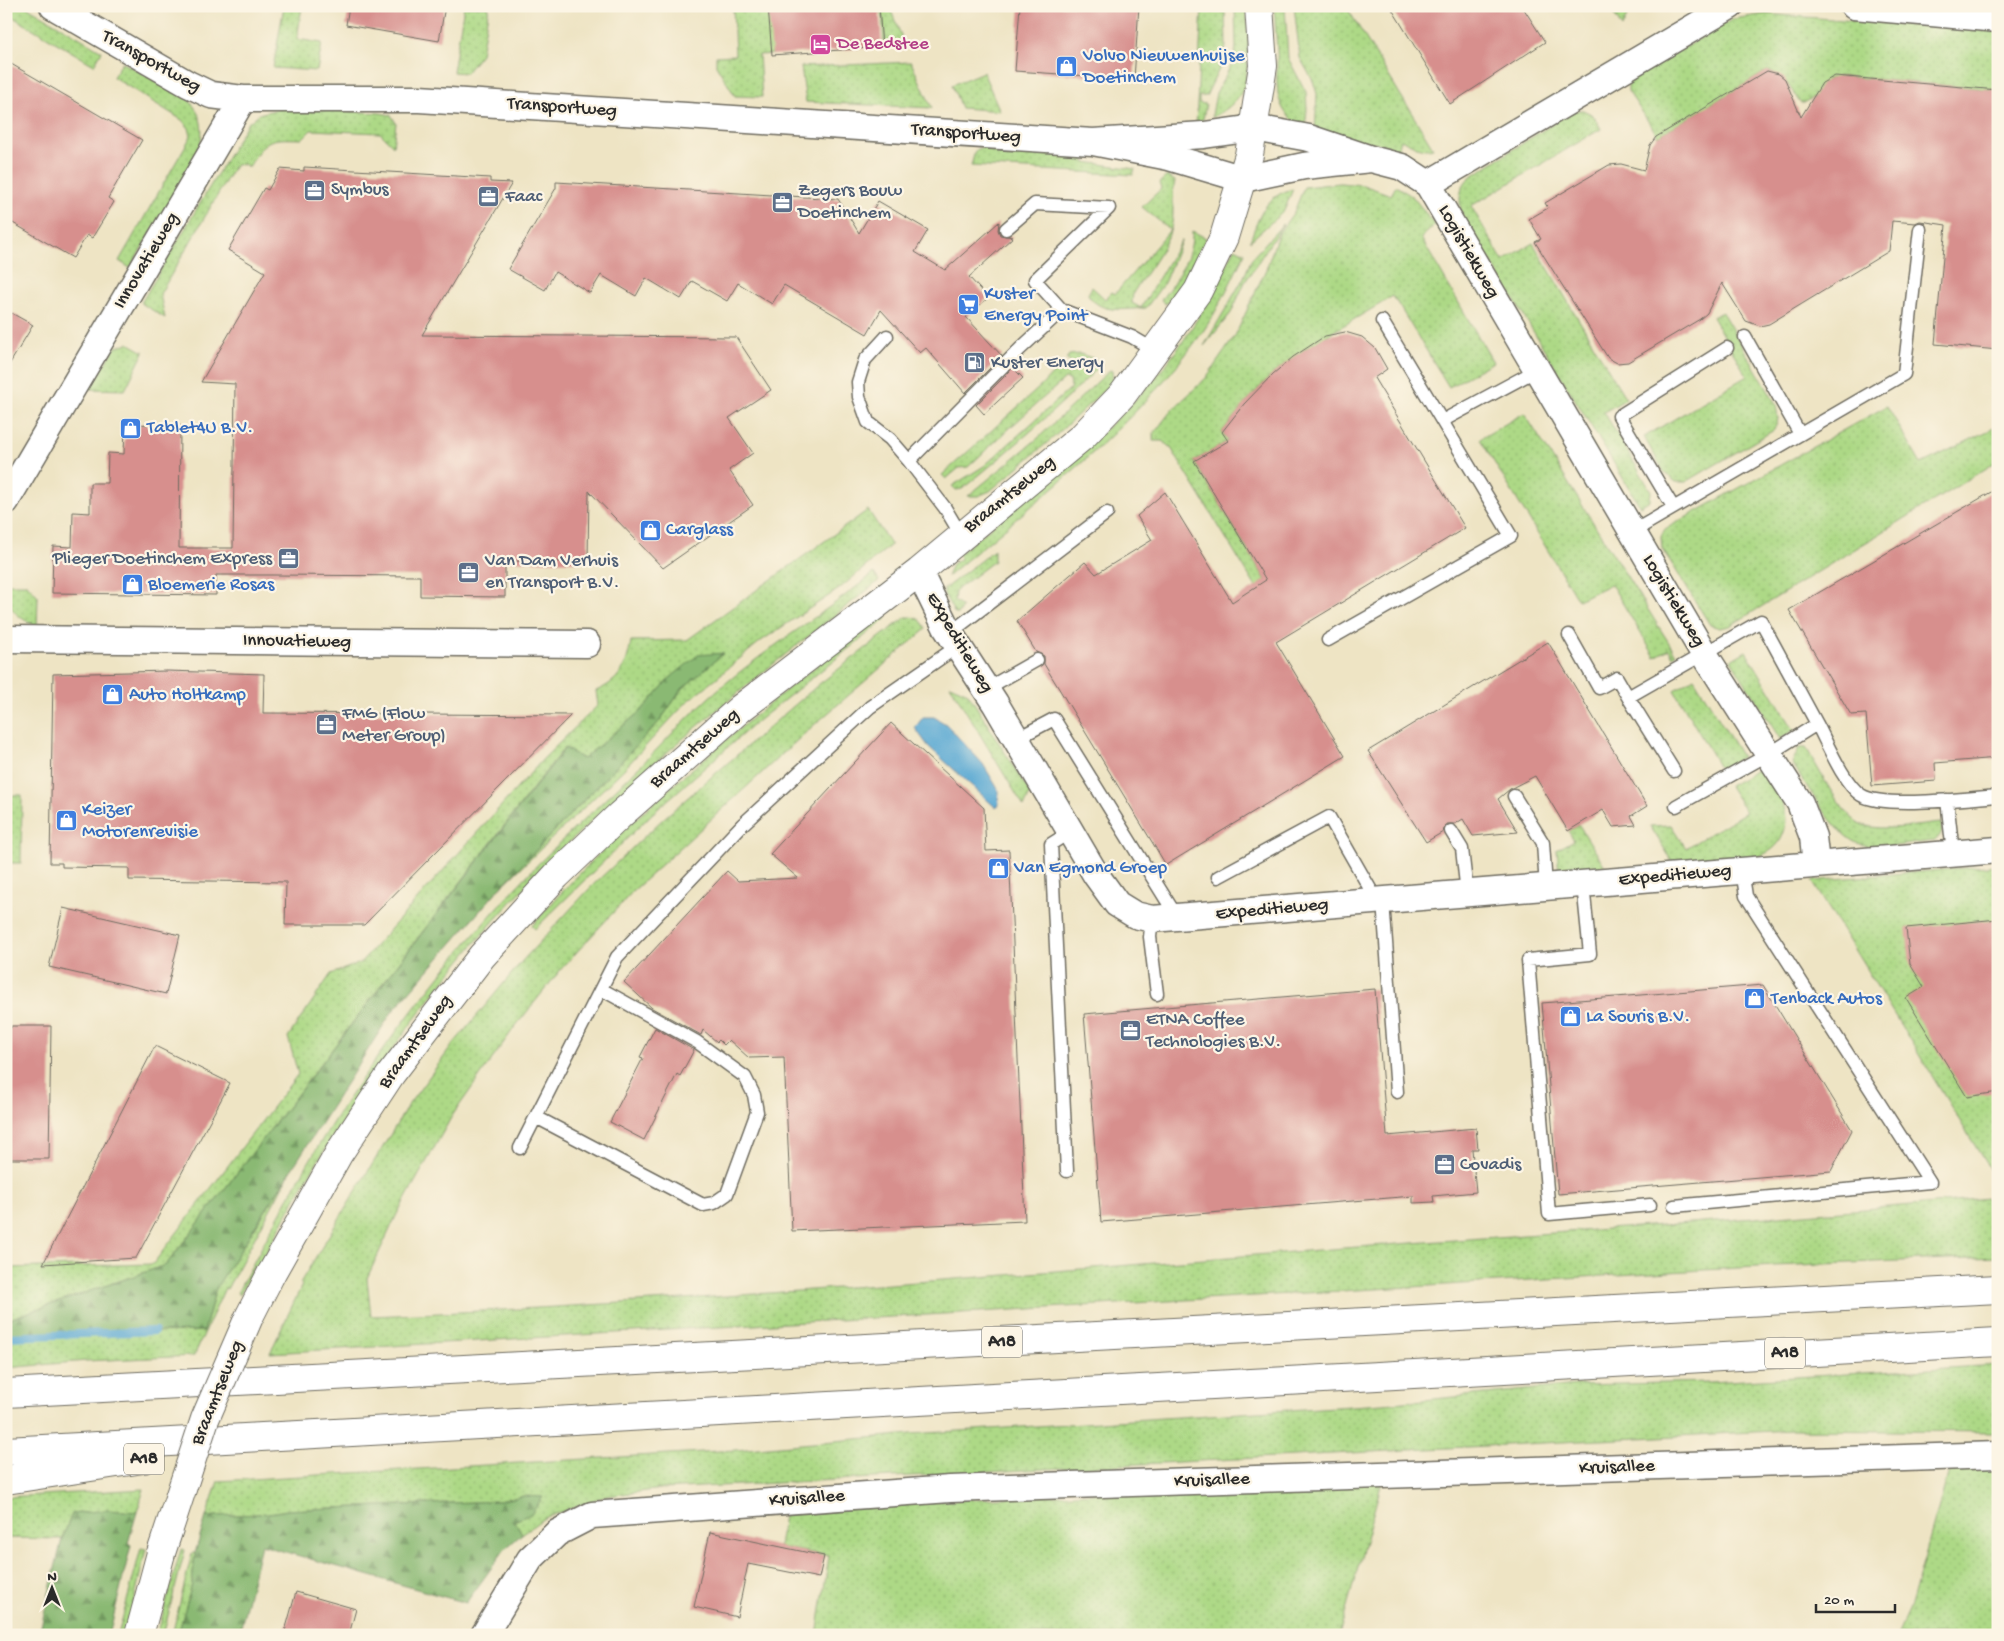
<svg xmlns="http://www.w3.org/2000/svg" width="2004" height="1641" font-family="'Gochi Hand',sans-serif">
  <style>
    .green { fill: url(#green-dots); stroke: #6c8258 }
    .forest { fill: url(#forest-firs); stroke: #5a724f }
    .water { fill: #59a8d3; stroke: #426a7f }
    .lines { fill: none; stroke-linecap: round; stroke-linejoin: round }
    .stream { stroke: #59a8d3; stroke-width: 8 }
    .building { fill: #d78f8d }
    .lane-casing { stroke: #6f6c61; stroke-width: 15 }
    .street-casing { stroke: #6f6c61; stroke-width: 29 }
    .secondary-casing { stroke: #6f6c61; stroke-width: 30 }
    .highway-casing { stroke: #6f6c61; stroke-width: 30 }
    .lane { stroke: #fff; stroke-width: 12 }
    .street { stroke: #fff; stroke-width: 26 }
    .secondary { stroke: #fff; stroke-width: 28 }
    .highway { stroke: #fff; stroke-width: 28 }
    .secondary-bridge-casing { stroke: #6f6c61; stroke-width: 30; stroke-linecap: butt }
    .secondary-bridge { stroke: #fff; stroke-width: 28 }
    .labels { text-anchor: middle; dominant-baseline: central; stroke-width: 4.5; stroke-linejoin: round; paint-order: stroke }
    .shield { fill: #fcf5e5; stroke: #6a6863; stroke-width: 1 }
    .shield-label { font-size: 18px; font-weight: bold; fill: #2b2b2b }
    .hotel-label { font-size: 19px; fill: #b23c85; stroke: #fcf5e5; text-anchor: start }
    .shop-label { font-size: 19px; fill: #366cbe; stroke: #fcf5e5; text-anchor: start }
    .street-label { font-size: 19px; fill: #2b2b2b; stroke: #fcf5e5 }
    .service-label { font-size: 19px; fill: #4e5e75; stroke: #fcf5e5; text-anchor: start }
  </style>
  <defs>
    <pattern id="green-dots" width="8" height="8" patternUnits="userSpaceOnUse" patternTransform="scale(1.25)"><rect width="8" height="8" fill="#add986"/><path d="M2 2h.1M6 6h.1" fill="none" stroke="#95ba74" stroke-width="1.8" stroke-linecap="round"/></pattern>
    <pattern id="forest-firs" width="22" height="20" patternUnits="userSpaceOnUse" patternTransform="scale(1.25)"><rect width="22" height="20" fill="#8ab973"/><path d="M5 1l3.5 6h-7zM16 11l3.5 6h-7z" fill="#71975f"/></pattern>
  </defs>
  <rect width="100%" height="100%" fill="#fcf5e5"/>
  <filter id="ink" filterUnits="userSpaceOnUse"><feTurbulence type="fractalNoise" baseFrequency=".02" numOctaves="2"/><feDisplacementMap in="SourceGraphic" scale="10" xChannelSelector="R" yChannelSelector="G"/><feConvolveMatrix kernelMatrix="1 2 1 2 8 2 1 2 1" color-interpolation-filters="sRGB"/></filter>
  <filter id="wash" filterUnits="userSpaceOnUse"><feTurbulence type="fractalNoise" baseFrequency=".0096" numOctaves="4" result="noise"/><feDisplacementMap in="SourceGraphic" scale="20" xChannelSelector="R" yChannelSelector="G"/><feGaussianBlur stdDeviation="1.12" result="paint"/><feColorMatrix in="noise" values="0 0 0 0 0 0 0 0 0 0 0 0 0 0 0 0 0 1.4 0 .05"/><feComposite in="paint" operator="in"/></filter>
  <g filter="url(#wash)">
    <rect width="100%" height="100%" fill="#eee4c4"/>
    <path class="green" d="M6,6H26L102,51L94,65L6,13Z
      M284,6H302L297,39L322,43L317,71L273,68Z
      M464,6H489L481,54L466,73L453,72Z
      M733,6H798L774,54L759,55L762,97L735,96L716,65V56L735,55Z
      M882,6H889L905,45L884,46Z
      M1202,6H1225L1226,46L1223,61L1206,96H1199V103L1206,104L1203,119L1196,124Z
      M1235,6H1246C1248,27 1251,72 1242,91C1236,103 1225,111 1213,117L1212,115L1216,93L1234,60L1236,47Z
      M1274,6H1285L1288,58L1306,92L1307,109L1305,128C1270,111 1278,82 1277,49C1276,35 1275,21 1274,6Z
      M1294,6H1346L1433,148C1422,152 1411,144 1401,139L1398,150L1389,146L1315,131L1317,94L1313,81L1300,58Z
      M1609,6H1631L1622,28Z
      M1766,14L1998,32V90L1838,76C1823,80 1825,82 1818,93C1814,98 1806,101 1801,104C1791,91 1785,73 1767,71L1658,136L1628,91V84L1633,78L1733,19Z
      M122,62L189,100C204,117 204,133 198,154L130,268L119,261L191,136L189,128L182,120L113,77Z
      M911,62L932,108L806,102L801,67Z
      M983,72L1000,111L961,108L952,85Z
      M282,108L380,113L391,115L396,123L393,146L380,133L311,130L302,139C267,138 266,138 249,167L243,164L235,165L160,294L165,318L141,303L247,124L259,114Z
      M1583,110L1593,115L1601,129L1471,206L1503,261L1533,243L1626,399L1604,412L1651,491L1650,500L1640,506L1461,213C1459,199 1459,187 1470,177L1573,111Z
      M984,146L1084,153L1085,162L1135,169L1133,175L971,166L975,151Z
      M1167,176L1175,181C1171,198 1175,214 1171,228C1166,249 1144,275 1133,293L1132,303L1141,308L1182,239L1164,283L1146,308C1126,309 1100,315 1088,294L1092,287L1105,299L1112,292L1115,294L1170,230L1142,207L1161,189L1159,183Z
      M1340,183L1363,185L1391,195L1396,186L1413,197L1435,225L1421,238L1493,362L1449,387L1393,296C1360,317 1326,334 1294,357C1266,377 1243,405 1222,432L1228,441L1194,461L1294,627L1284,633L1171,448L1162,441H1153L1154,433L1171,411L1206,378L1235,336L1267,267L1278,234L1294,212L1304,187Z
      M1293,189L1284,211L1250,241C1259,216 1265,196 1293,189Z
      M1283,224L1245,282L1231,313L1204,346L1243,279L1252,258Z
      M1192,231L1206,238C1197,261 1188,293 1165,304L1161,300C1175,281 1194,256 1192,231Z
      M1235,248L1245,253C1232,279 1220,306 1204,330C1134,429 1038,499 947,577L952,564L960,559L959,554C1025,498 1099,443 1156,377C1189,338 1213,294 1235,248Z
      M1722,312L1776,404L1778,419L1774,430L1686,482H1676L1664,472L1644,437L1747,376L1712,317Z
      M128,343L144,352L125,390L88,389L116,347Z
      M1080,354L1101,361L1102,364C1057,409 1011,450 962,489L956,490L952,486L984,466L1071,388L1070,380L1065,379C1032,407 1000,437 968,467L959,468L946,479L942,475L1041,386L1059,367L1069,374L1074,365L1066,359L1069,355Z
      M1110,370L1112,371L1113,382L1054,437L990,491L978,496H968L1037,439Z
      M1887,406L1921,464L1998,426V461L1730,626L1720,628L1710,625L1662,548L1661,537L1665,529Z
      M1524,413L1676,654L1673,656L1669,649L1655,657L1611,584L1578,600L1480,439Z
      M868,510L891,545L839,589L761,641L686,703L623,770L498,890L659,722L682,689L723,653L670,678L642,710L583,759L564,748L166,1265L6,1320V1268L153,1264L298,1074L288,1037L331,974L360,963L545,757L598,705L596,691C620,681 627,666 631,641L687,640Z
      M994,550V561L955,591L954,601L962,607L958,614H955L944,594V589Z
      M874,573L879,581C740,689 588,809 474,944C417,1013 364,1085 318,1161C296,1196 278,1232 258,1268L254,1266L240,1295L237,1293C274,1225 310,1154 354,1090C410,1010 471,933 539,863C571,831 605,800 638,768C666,741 691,712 721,687C770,646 825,613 874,573Z
      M6,584H27L38,596L37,627C16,616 6,609 6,584Z
      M884,614L887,618L753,725L653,813L535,929L532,926C586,862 648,806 712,752C768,704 825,658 884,614Z
      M906,617C917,617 921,618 926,629L814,725L633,891L562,968L514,1028L452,1116L397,1214L367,1278L371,1316C696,1303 1020,1273 1344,1248C1562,1232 1780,1218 1998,1197V1257L1773,1266L270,1353L302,1285L300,1283L409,1104L455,1042L523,960L593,885L664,818L818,685Z
      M1746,651L1794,730L1780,739L1731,660Z
      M1694,678L1742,757L1721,770L1674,690Z
      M950,685L968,693L1030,793L1024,807Z
      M1799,748H1806C1819,768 1841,817 1863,825C1883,832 1919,825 1941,823L1942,833L1935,841C1911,843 1881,851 1857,843C1835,835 1806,784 1792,763Z
      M1763,767C1776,791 1795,812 1781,839C1774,851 1764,855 1752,858L1674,864L1650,826L1671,825L1686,848L1746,812L1729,786Z
      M13,795H22L21,863H10L6,860V800Z
      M1579,825L1606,868L1602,872L1559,873L1557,850L1574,840L1568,831Z
      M1998,865V1183L1812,881Z
      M291,1171L227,1289L225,1288L194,1356L86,1361L6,1368V1334L204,1331L216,1288Z
      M1998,1365V1432L1792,1430L662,1489L607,1496L544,1518L522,1534L514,1521L524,1496L498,1501L287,1510C260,1516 233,1514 206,1517L218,1481L736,1450L911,1434L1383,1404L1577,1385L1711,1382Z
      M1952,1460L1998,1461V1635H1898L1910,1609Z
      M1383,1478L1339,1635H817L829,1556L779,1547L785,1509Z
      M144,1489L137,1512L106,1510L72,1514L62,1539L6,1538V1497Z
      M141,1548L146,1549L126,1635H118Z
      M181,1549L185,1550L163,1635H157Z
      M192,1553H195L192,1584L178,1635H172Z"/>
    <path class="forest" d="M724,653L682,689L659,722L498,890L392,1012L216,1288L204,1331L6,1334V1320L166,1265L565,748L583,759L642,710L670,678L698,655Z
      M524,1496L543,1497L531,1514L514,1521L522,1534L505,1549L466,1603L261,1545L239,1635H178L192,1584L195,1553L206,1517C233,1514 260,1516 287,1510L498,1501Z
      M106,1510L137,1512L128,1543L131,1545L109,1635H39L62,1539L72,1514Z"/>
    <path class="water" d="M923,717H934L946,724L983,764L998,789L999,805L995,807L928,746L915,728Z"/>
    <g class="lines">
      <path class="stream" d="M6,1337L155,1331"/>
    </g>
    <g id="blocks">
      <path class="building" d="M349,6H445L439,41L346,25Z
        M768,6H879L882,47L772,55Z
        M1020,6H1139L1134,79L1015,71Z
        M1390,6H1522L1545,42L1450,104Z
        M6,61L142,140L108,198L114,202L92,238L87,235L73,258L6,219Z
        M1767,71L1779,74L1785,79L1801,117L1822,83L1835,76L1998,90V350L1935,344L1946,225L1920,221L1915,223L1892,221L1889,251L1769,324L1760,326L1746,321L1722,283L1707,313L1700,319L1628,362L1617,363L1608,358L1535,242L1541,239L1529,219L1548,208L1545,203L1609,165L1621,164L1644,170L1650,145L1656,137Z
        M304,167L490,178V182L512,183L422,335L736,337L771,390L729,418L753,453L729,470L753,505L663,568L589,491L588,562L505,561V597L420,596V576L273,575H216V595L52,593L53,546L72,547L73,512L90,513V483H107L108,453L124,454L125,424L180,425L179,548H233L235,384L201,382L265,272L228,250L264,188L268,190L280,169L304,171Z
        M556,182L838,199L859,233L878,201L928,230L915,252L945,270L999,222L998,230L1000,235L1013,237L969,277L988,298L966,317L1002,356L965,393L926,348L920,353L881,310L867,334L784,285L772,304L738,283L727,301L692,281L681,299L646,278L636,296L601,275L590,293L555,272L545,290L508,269L556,188Z
        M6,310L33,325L6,370Z
        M1345,332L1362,337L1375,348L1387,369L1374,378L1465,528L1276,642L1345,756L1166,865L1044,664V656L1036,652L1017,621L1085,562L1096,574L1152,540L1137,516L1165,492L1232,602L1266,580L1194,461L1228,441L1222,432L1244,404L1273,374L1293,357L1325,336Z
        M1013,368L1023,378L984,414L976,405Z
        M1998,488V758L1935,763L1936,781L1872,786L1866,714L1851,715L1789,610Z
        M1548,642L1647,806L1631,816L1636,825L1613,827L1603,810L1568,831L1535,776L1510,789L1498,799L1518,832L1473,836L1463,819L1455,824H1446L1443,832L1426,842L1368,751Z
        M167,671L264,674L263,713L571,715L364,925H285L286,882L129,880V868L62,867V863H50L53,674Z
        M891,723L984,808L986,851L1009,850L1025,1221L792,1231L784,1057L749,1058L729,1040L724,1045L719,1040L717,1042L703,1030L701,1035L652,1008L624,982L727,871L738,881L798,878L770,854Z
        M63,908L180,935L166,994L49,967Z
        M1998,919V1092L1967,1097L1906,998L1924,987L1910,964L1906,928Z
        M1763,985L1852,1130L1831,1171L1558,1194L1542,1003Z
        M1375,989L1387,1136L1476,1128L1478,1149H1472L1476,1192L1433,1196L1434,1202L1413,1203V1196L1101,1222L1084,1014Z
        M11,1026H51L49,1159H6V1028H11Z
        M655,1028L694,1050L680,1076L677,1074L644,1140L610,1122L643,1058L640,1057Z
        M155,1046L230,1083L136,1258L43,1264Z
        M710,1532L824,1556L819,1578L748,1564L737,1617L694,1607Z
        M296,1592L356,1609L349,1635H284Z"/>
    </g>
  </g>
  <g filter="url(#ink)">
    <use href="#blocks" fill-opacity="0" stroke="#6f6c61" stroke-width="1"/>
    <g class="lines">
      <defs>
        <path id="lane" d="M1006,229L1035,204L1109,208L1035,280L1062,310
          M1382,321L1442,421
          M887,336L865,360L858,382L859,397L868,422L890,439L909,461
          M1745,337L1800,434
          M1673,507L1619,416L1727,348
          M1632,532L1904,374L1920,229
          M961,535L945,508L909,461L1020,349L1062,310L1132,337L1156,351
          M950,633L1107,513
          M1569,635L1599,688L1617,678L1628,697
          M1328,640L1511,536L1442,421L1537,370
          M986,689L1037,660
          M1817,724C1827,743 1844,784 1861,795C1883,809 1970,798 1998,796
          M1016,739L1054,719L1177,917
          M1674,771L1628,697L1761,621L1817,724L1769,754L1676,806
          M1514,796L1543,843L1546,887
          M1947,800L1953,853
          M1451,831L1462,849L1467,893
          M1218,877L1329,817L1377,901
          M1583,884L1590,954L1528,960L1549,1214L1650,1205
          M1383,901L1397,1092
          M1152,919L1150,937L1157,994
          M536,1117L703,1205L714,1203L727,1194L757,1112L754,1095L745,1077L697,1042L601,989
          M520,1148L617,957L743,824L870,707L958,646
          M1067,1171L1051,844L1070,832
          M1674,1206L1930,1182L1746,896L1742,870"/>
        <path id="street" d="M53,6L188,84L211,95L243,99H419L1093,142
          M1730,6L1428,184L1703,652L1800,803L1813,837L1816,864
          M1854,6L1998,19
          M1254,128L1309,138L1371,159L1304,166L1243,179L1169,157L1093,142L1204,135Z
          M1371,159L1402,167L1428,184
          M6,501L243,99
          M919,572L947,629L995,703L1096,875L1117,904L1135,915L1152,919L1998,850
          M6,639L587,644
          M484,1635L530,1559L557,1533L592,1515L950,1489L1998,1455"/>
        <path id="secondary" d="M271,1274L339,1153L391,1074L482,956L556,876L620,815L741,708L919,572L1083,436L1123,394L1198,291L1224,237L1249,155L1263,66L1259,6
          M139,1635L161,1553"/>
        <path id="highway" d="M6,1393L1998,1289
          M6,1451L1998,1342
          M6,1480L143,1459"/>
      </defs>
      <use href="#lane" class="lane-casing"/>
      <use href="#street" class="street-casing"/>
      <use href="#secondary" class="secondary-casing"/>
      <use href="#highway" class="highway-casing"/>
      <use href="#lane" class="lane"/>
      <use href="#street" class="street"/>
      <use href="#secondary" class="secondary"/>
      <use href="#highway" class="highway"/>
      <defs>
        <path id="secondary-bridge" d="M161,1553L205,1419L249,1317L271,1274"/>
      </defs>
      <use href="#secondary-bridge" class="secondary-bridge-casing"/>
      <use href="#secondary-bridge" class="secondary-bridge"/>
    </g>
  </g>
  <defs>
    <symbol id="hotel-square" viewBox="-11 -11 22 22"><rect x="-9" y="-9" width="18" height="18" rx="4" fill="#d1479c" stroke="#fcf5e5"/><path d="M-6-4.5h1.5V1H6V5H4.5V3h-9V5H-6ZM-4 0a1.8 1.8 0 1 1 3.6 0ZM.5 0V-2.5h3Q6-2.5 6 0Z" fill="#fff"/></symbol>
    <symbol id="shop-square" viewBox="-11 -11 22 22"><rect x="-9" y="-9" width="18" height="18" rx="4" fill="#3f7fe0" stroke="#fcf5e5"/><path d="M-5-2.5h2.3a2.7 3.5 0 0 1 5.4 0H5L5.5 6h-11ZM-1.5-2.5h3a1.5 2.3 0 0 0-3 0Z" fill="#fff"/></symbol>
    <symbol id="office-square" viewBox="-11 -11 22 22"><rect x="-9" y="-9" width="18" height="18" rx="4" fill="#5c6f8a" stroke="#fcf5e5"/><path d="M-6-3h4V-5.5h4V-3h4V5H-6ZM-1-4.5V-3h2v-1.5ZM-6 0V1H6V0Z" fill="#fff"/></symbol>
    <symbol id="supermarket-square" viewBox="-11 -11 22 22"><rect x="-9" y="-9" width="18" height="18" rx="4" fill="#3f7fe0" stroke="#fcf5e5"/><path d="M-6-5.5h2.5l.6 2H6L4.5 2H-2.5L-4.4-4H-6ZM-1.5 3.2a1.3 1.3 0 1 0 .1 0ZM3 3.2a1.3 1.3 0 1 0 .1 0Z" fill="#fff"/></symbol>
    <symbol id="fuel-square" viewBox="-11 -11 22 22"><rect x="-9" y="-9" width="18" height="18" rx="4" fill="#5c6f8a" stroke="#fcf5e5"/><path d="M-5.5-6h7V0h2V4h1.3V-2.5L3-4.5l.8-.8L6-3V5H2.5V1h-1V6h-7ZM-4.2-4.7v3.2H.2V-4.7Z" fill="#fff"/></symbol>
  </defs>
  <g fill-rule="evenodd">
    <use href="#hotel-square" x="808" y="32" width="25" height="25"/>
    <use href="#shop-square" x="1054" y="54" width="25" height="25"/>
    <use href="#office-square" x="302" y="178" width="25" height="25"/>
    <use href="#office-square" x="476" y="184" width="25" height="25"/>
    <use href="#office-square" x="770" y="190" width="25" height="25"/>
    <use href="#supermarket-square" x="956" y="292" width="25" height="25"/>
    <use href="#fuel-square" x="962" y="350" width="25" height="25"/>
    <use href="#shop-square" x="118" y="416" width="25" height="25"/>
    <use href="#shop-square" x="638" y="518" width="25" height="25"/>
    <use href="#office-square" x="276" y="546" width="25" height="25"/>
    <use href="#office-square" x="456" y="560" width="25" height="25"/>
    <use href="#shop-square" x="120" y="572" width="25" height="25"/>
    <use href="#shop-square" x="100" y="682" width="25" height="25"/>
    <use href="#office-square" x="314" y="712" width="25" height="25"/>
    <use href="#shop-square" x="54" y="808" width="25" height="25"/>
    <use href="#shop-square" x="986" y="856" width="25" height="25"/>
    <use href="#shop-square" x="1742" y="986" width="25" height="25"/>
    <use href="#shop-square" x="1558" y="1004" width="25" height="25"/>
    <use href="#office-square" x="1118" y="1018" width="25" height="25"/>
    <use href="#office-square" x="1432" y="1152" width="25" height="25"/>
  </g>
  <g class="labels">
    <g class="shield">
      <rect x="982" y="1326.5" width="40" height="31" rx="4"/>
      <rect x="1765" y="1337.5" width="40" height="31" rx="4"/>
      <rect x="124" y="1443.5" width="40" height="31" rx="4"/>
    </g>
    <g class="shield-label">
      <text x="1002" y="1342">A18</text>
      <text x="1785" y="1353">A18</text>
      <text x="144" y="1459">A18</text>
    </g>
    <g class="hotel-label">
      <text x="837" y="44">De Bedstee</text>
    </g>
    <g class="shop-label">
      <text x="1083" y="56">Volvo Nieuwenhuijse<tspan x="1083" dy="22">Doetinchem</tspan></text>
      <text x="984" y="294">Kuster<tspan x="984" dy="22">Energy Point</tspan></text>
      <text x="147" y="428">Tablet4U B.V.</text>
      <text x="666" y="530">Carglass</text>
      <text x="148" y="585">Bloemerie Rosas</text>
      <text x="129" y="695">Auto Holtkamp</text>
      <text x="82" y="810">Keizer<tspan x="82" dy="22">Motorenrevisie</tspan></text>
      <text x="1014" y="868">Van Egmond Groep</text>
      <text x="1771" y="999">Tenback Autos</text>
      <text x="1586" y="1017">La Souris B.V.</text>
    </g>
    <g class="street-label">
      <text transform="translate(151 62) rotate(29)">Transportweg</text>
      <text transform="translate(562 108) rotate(4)">Transportweg</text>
      <text transform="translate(966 134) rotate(4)">Transportweg</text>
      <text transform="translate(1468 252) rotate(60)">Logistiekweg</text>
      <text transform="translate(147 261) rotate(-59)">Innovatieweg</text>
      <text transform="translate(1010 495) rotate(-39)">Braamtseweg</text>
      <text transform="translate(1673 601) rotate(59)">Logistiekweg</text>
      <text transform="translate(297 642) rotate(1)">Innovatieweg</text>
      <text transform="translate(959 643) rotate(59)">Expeditieweg</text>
      <text transform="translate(695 749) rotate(-41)">Braamtseweg</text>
      <text transform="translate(1675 876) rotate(-5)">Expeditieweg</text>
      <text transform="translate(1272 910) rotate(-5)">Expeditieweg</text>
      <text transform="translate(416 1042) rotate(-54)">Braamtseweg</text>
      <text transform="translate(218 1393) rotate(-68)">Braamtseweg</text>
      <text transform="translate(1617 1468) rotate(-2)">Kruisallee</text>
      <text transform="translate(1212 1481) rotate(-2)">Kruisallee</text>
      <text transform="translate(807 1499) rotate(-4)">Kruisallee</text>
    </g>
    <g class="service-label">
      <text x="331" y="190">Symbus</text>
      <text x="798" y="191">Zegers Bouw<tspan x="798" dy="22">Doetinchem</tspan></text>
      <text x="505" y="197">Faac</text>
      <text x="991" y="363">Kuster Energy</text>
      <text x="272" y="559" text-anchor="end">Plieger Doetinchem Express</text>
      <text x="485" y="561">Van Dam Verhuis<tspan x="485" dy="22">en Transport B.V.</tspan></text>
      <text x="342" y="714">FMG (Flow<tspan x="342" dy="22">Meter Group)</tspan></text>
      <text x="1146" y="1020">ETNA Coffee<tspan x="1146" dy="22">Technologies B.V.</tspan></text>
      <text x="1460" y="1165">Covadis</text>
    </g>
  </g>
  <rect width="2004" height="1641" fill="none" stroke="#fcf5e5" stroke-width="25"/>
  <g transform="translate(52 1588)" stroke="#fcf5e5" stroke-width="4" paint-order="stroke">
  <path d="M0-4L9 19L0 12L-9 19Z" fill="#2b2b2b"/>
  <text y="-8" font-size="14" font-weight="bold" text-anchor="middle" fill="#2b2b2b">N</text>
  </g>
  <path d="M1816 1604v8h79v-8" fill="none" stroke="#2b2b2b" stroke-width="2.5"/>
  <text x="1824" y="1604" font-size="15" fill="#2b2b2b" stroke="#fcf5e5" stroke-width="4" paint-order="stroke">20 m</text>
</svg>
